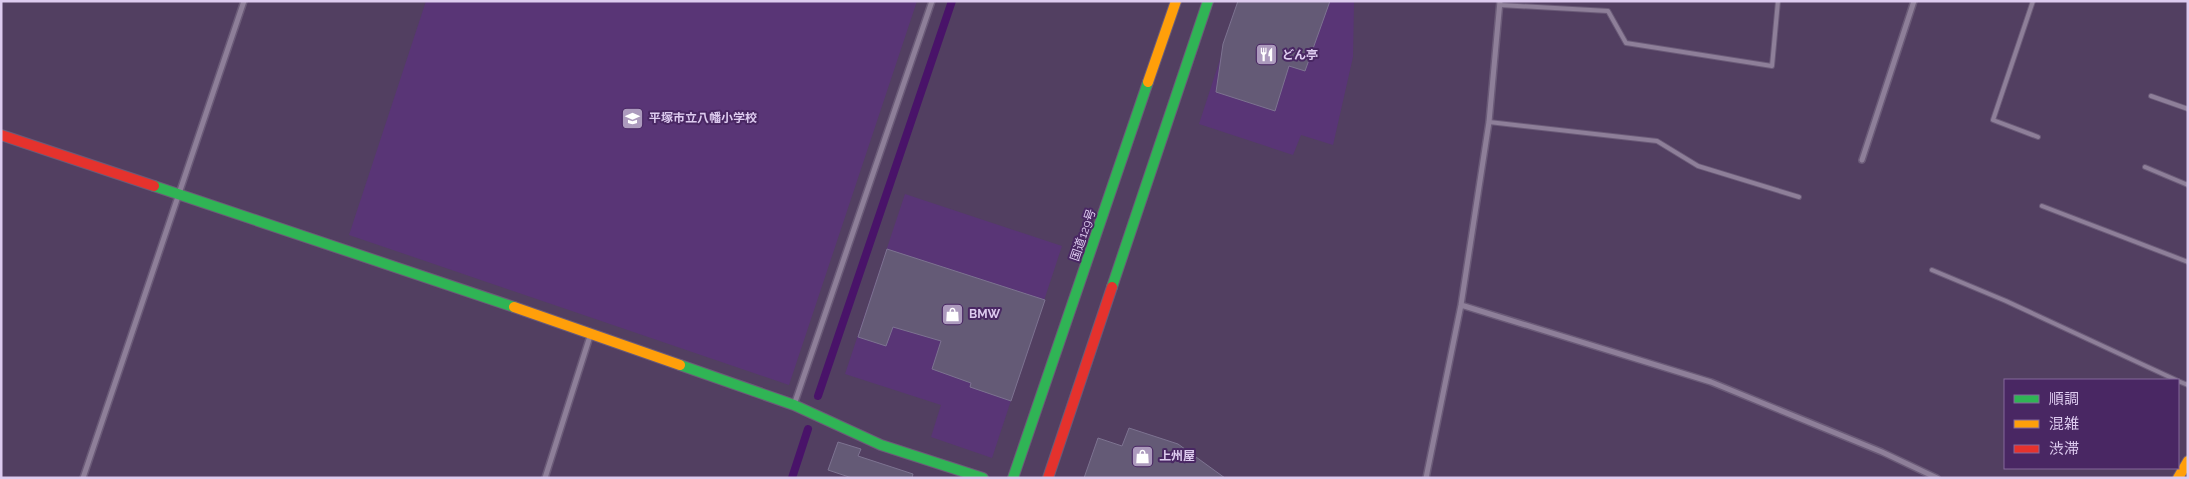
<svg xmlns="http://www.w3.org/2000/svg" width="2189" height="479" font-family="Raleway,'Noto Sans JP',sans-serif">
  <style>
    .built { fill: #593576 }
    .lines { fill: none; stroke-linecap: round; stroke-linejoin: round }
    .stream { stroke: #491369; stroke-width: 8 }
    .building { fill: #645a76; stroke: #7d7391 }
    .lane-casing { stroke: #6b5b78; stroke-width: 6 }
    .street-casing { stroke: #6b5b78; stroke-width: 8 }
    .fast-casing { stroke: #6b5b78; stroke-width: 12 }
    .slow-casing { stroke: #6b5b78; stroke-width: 12 }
    .jam-casing { stroke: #6b5b78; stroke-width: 12 }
    .lane { stroke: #8e7f99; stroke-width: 4 }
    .street { stroke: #8e7f99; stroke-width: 5 }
    .fast { stroke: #30b455; stroke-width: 10 }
    .slow { stroke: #ff9f0a; stroke-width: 10 }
    .jam { stroke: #e5322d; stroke-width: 10 }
    .labels { text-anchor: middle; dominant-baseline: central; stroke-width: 4; stroke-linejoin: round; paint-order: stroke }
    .poi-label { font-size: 12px; font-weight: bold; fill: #ddcbef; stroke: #492763; text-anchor: start }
    .street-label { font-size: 12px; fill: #ddcbef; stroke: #492763 }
  </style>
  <rect width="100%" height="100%" fill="#523f61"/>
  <path class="built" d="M426,1H917L789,385L349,235Z
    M1239,1H1354L1353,57L1333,145L1301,135L1293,155L1199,124Z
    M905,194L1062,246L992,458L931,437L941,405L845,374Z"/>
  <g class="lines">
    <path class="stream" d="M818,396L952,1
      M792,478L808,429"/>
  </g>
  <path class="building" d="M1238,1H1330L1305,71L1289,66L1275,111L1216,92L1223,44Z
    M887,249L1045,300L1011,401L970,387L971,383L932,369L941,341L893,327L886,346L858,337Z
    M1129,428L1178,444L1225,478H1084L1098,438L1122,446Z
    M838,442L861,449L858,456L913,474L912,478H852L828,470Z"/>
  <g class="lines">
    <defs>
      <path id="lane" d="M2033,1L1993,120L2038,137
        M1500,5L1608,11L1626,43L1772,66L1778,1
        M2151,96L2188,109
        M1489,122L1657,141L1698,166L1799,197
        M2145,167L2188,185
        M2042,206L2188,262
        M1932,270L2006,301L2176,380
        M2178,381L2188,385"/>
      <path id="street" d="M1862,160L1914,1
        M1461,305L1711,382L1882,452L1937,478
        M794,405L932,1
        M83,478L244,1
        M545,478L591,333
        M1426,478L1461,305L1489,122L1500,1"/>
      <path id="fast" d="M154,186L514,307
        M1112,287L1208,1
        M680,365L794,405L881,445L983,478
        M1013,478L1148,82"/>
      <path id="slow" d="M1148,82L1176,1
        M514,307L680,365
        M2178,478L2188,461"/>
      <path id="jam" d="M1,135L154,186
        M1048,478L1112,287"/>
    </defs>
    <use href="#lane" class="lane-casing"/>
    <use href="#street" class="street-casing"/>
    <use href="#fast" class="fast-casing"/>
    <use href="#slow" class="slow-casing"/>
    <use href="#jam" class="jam-casing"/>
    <use href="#lane" class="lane"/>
    <use href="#street" class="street"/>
    <use href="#fast" class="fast"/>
    <use href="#slow" class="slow"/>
    <use href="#jam" class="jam"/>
  </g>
  <defs>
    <symbol id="restaurant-square" viewBox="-11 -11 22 22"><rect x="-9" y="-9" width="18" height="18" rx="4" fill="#ac9abd" stroke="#492763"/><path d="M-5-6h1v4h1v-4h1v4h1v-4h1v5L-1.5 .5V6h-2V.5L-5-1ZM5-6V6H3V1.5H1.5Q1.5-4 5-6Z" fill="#fff"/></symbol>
    <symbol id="school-square" viewBox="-11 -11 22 22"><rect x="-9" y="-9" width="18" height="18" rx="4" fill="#ac9abd" stroke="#492763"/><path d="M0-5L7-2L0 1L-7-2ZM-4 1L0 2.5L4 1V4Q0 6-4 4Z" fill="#fff"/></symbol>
    <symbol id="shop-square" viewBox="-11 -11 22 22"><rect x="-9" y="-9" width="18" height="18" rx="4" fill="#ac9abd" stroke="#492763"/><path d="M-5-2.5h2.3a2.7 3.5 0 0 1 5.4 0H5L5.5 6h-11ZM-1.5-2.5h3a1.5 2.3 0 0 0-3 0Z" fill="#fff"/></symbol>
  </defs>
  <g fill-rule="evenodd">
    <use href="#restaurant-square" x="1254" y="42" width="25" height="25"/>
    <use href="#school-square" x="620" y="106" width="25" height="25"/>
    <use href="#shop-square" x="940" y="302" width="25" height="25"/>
    <use href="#shop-square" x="1130" y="444" width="25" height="25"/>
  </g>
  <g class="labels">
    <g class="poi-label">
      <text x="1282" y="55">どん亭</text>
      <text x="649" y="118">平塚市立八幡小学校</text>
      <text x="969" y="314">BMW</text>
      <text x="1159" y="456">上州屋</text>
    </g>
    <g class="street-label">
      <text transform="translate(1083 235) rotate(-71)">国道129号</text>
    </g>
  </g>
  <rect width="2189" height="479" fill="none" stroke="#ddcbef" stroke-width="5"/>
  <rect x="2004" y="379" width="175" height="90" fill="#492763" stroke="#84699b"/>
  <rect x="2014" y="395" width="25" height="8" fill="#30b455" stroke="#84699b"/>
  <text x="2049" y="404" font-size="15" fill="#ddcbef">順調</text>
  <rect x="2014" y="420" width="25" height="8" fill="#ff9f0a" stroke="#84699b"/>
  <text x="2049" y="429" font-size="15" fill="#ddcbef">混雑</text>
  <rect x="2014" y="445" width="25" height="8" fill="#e5322d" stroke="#84699b"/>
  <text x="2049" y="454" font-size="15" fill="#ddcbef">渋滞</text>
</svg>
